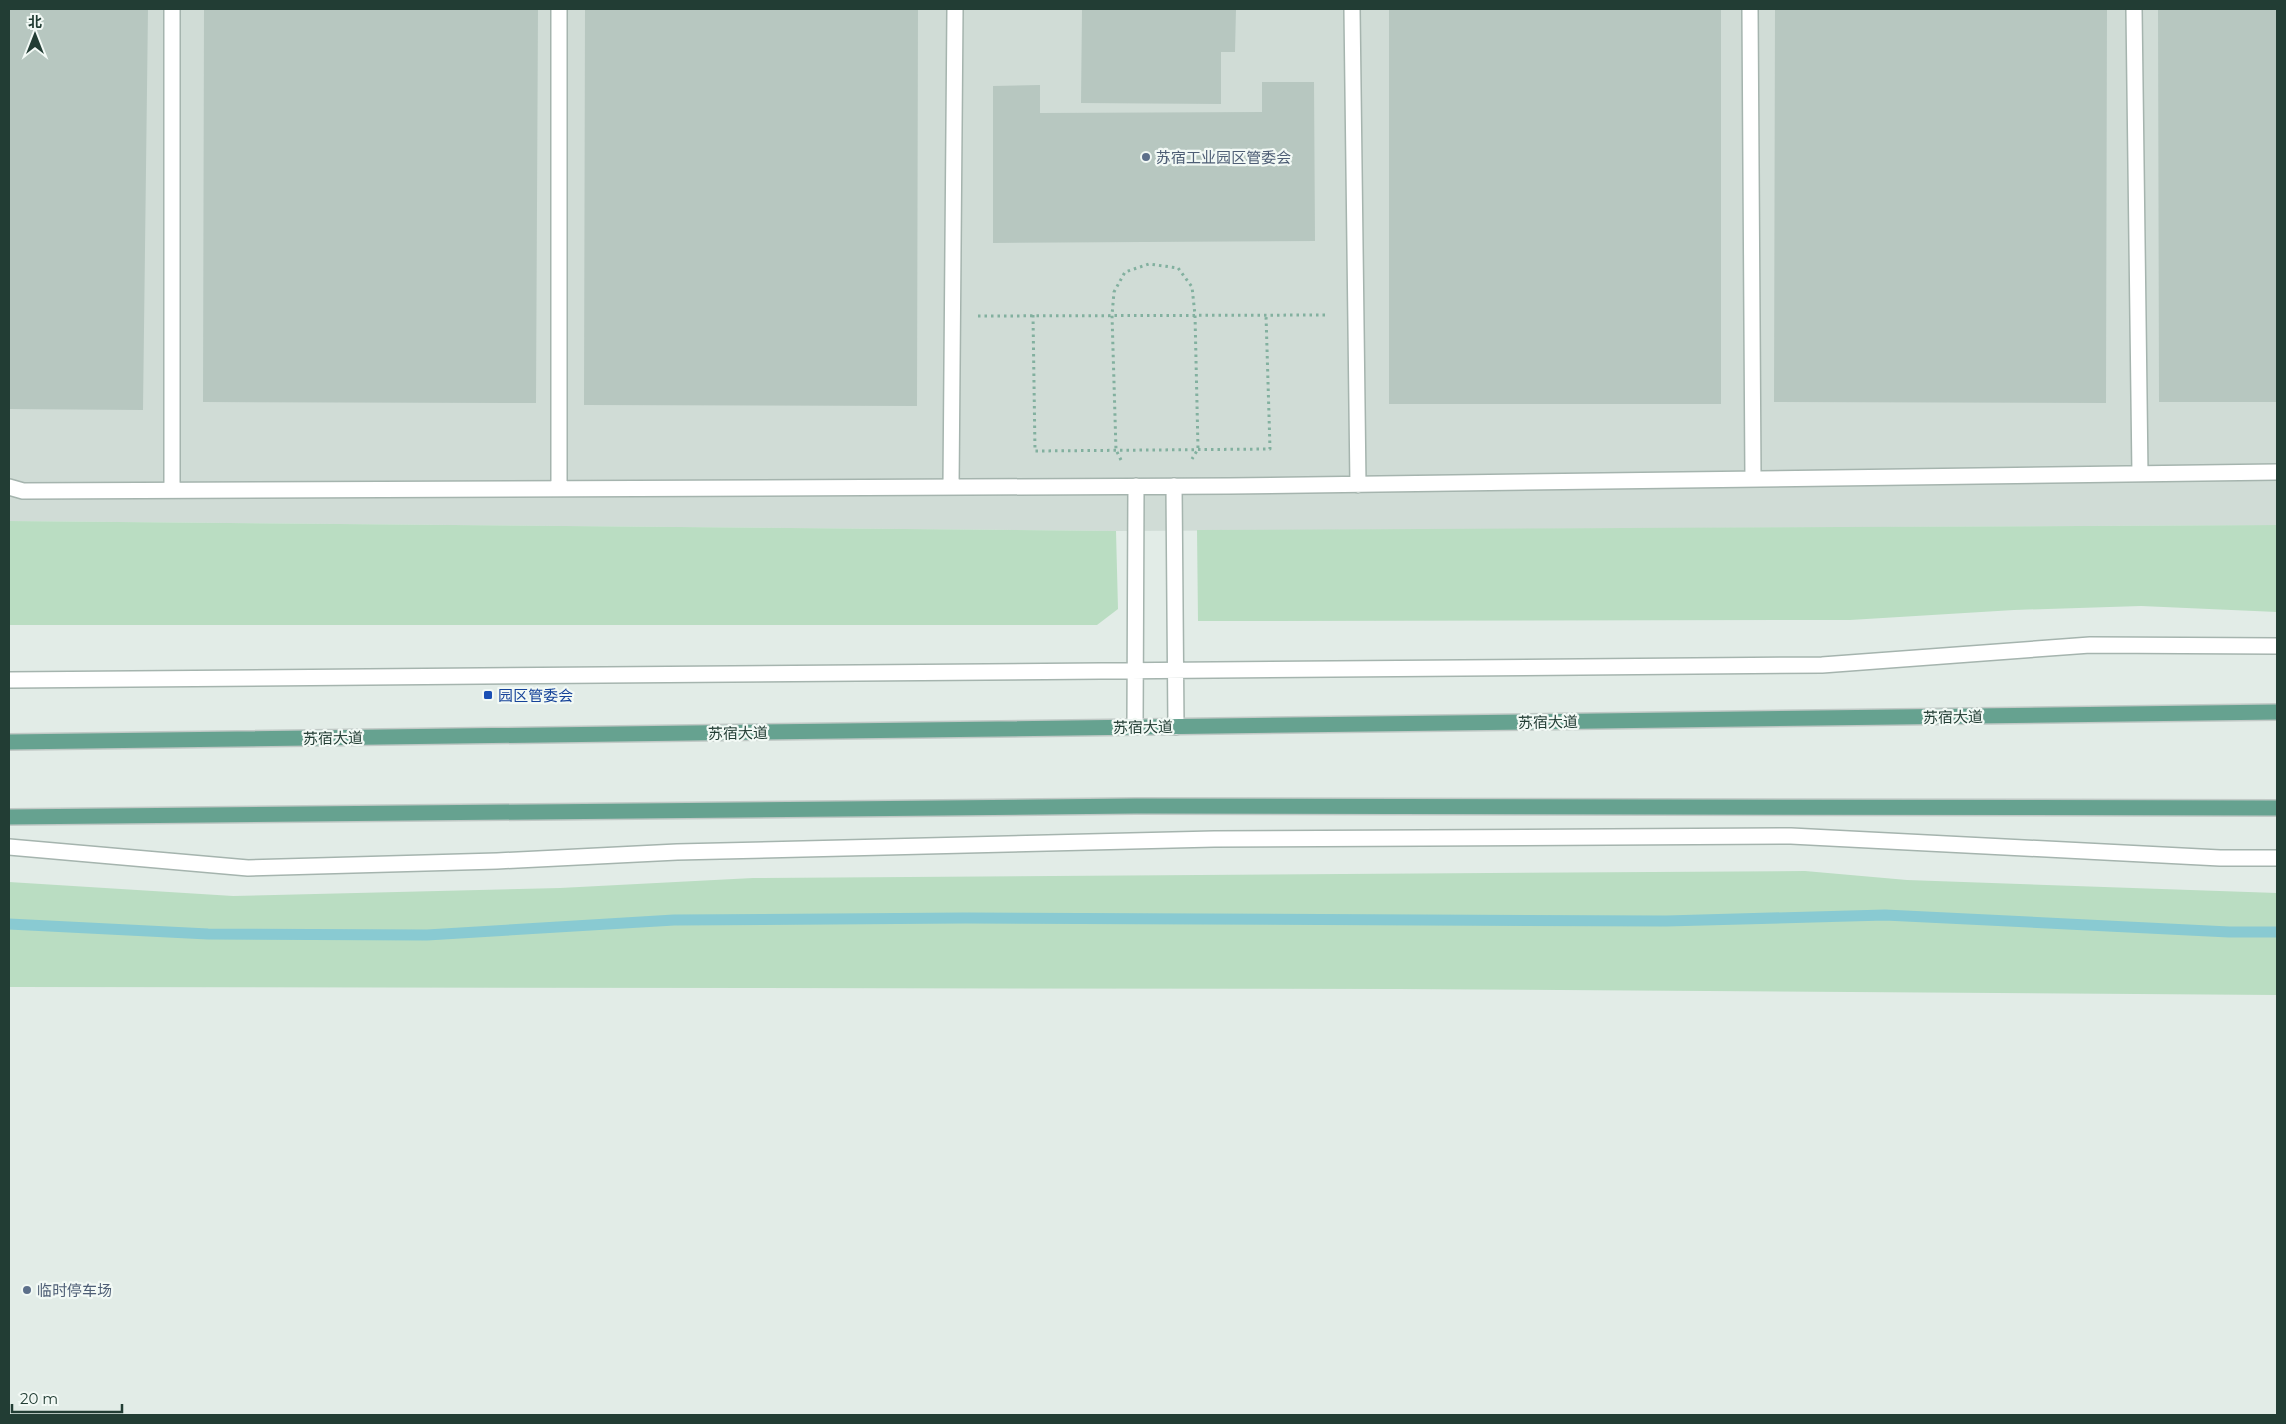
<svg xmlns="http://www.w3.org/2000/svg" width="2286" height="1424" font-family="Montserrat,'Noto Sans SC',sans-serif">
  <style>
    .built { fill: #d0dcd6 }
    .green { fill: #baddc2 }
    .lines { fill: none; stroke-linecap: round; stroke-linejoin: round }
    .stream { stroke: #89cad2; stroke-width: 11 }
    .building { fill: #b7c7c0 }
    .lane-casing { stroke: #a5b4ae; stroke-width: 18 }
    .primary-casing { stroke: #c1c9c6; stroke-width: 18 }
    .path { stroke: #82b09f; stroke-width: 3; stroke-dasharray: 2.5 4; stroke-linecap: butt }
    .lane { stroke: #fff; stroke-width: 15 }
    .primary { stroke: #66a290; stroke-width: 15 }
    .service-dot { fill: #5c6f8a; stroke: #f2f9f5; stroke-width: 2 }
    .transit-dot { fill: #1a4fb4; stroke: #f2f9f5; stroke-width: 2 }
    .labels { text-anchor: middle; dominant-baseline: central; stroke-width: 4.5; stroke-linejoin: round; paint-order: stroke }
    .service-label { font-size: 15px; fill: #4e5e75; stroke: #f2f9f5; text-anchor: start }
    .transit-label { font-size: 15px; fill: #164399; stroke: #f2f9f5; text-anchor: start }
    .street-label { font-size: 15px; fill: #223d34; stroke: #f2f9f5 }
  </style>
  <rect width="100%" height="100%" fill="#e2ece7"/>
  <path class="built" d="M9,9H2277V525L1116,531L9,521Z"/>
  <path class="green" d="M9,521L1116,531L1118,609L1097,625H9Z
    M2277,525V612L2141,606L2014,610L1850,620L1198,621L1197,530Z
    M1805,871L1907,880L2277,893V995L1398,989L9,987V882L233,896L560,888L753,878Z"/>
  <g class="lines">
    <path class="stream" d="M9,924L208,934L427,935L674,920L965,918L1666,921L1885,915L2229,932H2277"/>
  </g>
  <path class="building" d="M9,9H148L143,410L9,409Z
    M204,9H538L536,403L203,402Z
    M585,9H918L917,406L584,405Z
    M1082,9H1236L1235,52H1221V104L1081,103Z
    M1389,9H1721V404H1389Z
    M1775,9H2107L2106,403L1774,402Z
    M2158,9H2277V402H2159Z
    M1262,82H1314L1315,241L993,243V86L1040,85V113L1262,112Z"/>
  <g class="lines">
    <defs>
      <path id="lane" d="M172,9V490
        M559,9V489
        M1352,9L1358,485
        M1750,9L1753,479
        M2134,9L2140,474
        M1174,486L1176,727
        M9,487L23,491L1229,486L2277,472
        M951,487L955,9
        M9,680L1822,665L2090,645L2277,646
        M1135,727L1136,486
        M9,847L248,868L497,861L677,852L1214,839L1791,836L2220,858H2277"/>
      <path id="primary" d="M9,742L2277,712
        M9,817L1136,806L2277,808"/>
    </defs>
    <use href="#lane" class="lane-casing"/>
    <use href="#primary" class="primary-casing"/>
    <path class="path" d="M1033,315L1035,451L1270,449L1266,315
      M978,316L1329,315
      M1121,460L1116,450L1112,315L1114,292L1125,272L1149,264L1178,268L1192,287L1195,315L1198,449L1192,459"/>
    <use href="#lane" class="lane"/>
    <use href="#primary" class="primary"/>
  </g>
  <g class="service-dot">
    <circle cx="1146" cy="157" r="5"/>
    <circle cx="27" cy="1290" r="5"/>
  </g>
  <rect class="transit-dot" x="483" y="690" width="10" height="10" rx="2.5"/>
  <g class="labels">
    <g class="service-label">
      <text x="1156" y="157">苏宿工业园区管委会</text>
      <text x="37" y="1290">临时停车场</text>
    </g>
    <g class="transit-label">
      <text x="498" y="695">园区管委会</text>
    </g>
    <g class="street-label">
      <text transform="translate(1953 717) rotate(-1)">苏宿大道</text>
      <text transform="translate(1548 722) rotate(-1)">苏宿大道</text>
      <text transform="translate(1143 727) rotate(-1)">苏宿大道</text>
      <text transform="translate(738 733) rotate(-1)">苏宿大道</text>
      <text transform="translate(333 738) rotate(-1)">苏宿大道</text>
    </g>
  </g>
  <rect width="2286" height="1424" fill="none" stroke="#223d34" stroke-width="20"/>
  <g transform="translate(35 35)" stroke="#f2f9f5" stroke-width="4" paint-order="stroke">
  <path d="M0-4L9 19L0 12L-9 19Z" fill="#223d34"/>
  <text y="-8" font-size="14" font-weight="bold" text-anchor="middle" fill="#223d34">北</text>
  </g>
  <path d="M12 1404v8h110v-8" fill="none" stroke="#223d34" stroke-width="2.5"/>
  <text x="20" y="1404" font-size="15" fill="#223d34" stroke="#f2f9f5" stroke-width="4" paint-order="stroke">20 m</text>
</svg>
